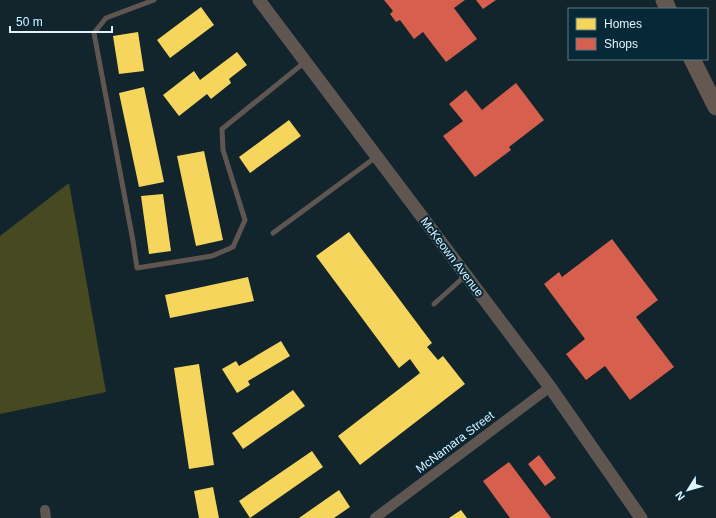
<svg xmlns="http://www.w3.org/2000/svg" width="716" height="518" font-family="Helvetica,sans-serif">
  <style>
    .green { fill: #474a21 }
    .homes { fill: #f6d55c }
    .shops { fill: #d6604d }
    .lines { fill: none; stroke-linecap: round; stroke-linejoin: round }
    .service { stroke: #605651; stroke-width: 5 }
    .minor { stroke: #605651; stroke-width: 10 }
    .tertiary { stroke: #605651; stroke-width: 13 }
    .trunk { stroke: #655850; stroke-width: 17 }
    .labels { text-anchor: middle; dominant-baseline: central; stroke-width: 4; stroke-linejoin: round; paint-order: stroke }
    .street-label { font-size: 12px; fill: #e0f2fc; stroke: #072836 }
  </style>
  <rect width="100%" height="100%" fill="#12242c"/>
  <path class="green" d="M69,183L106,392L0,414V236Z"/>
  <path class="homes" d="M201,7L214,25L170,58L157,40Z
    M138,32L144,71L119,74L113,36Z
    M237,52L247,65L229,79L231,83L211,99L207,94L179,116L163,95L194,71L200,80Z
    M144,87L164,182L139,187L119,93Z
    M289,120L301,136L250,173L239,157Z
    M204,151L223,240L196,246L177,156Z
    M163,194L171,251L149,254L141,196Z
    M349,232L432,343L427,347L438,360L443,356L465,384L360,465L338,436L420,373L410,359L399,368L316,256Z
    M248,277L254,301L170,318L165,295Z
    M281,341L290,356L248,381L250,385L237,393L222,369L236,361L239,366Z
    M199,364L214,465L189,469L174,368Z
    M293,390L305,406L243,449L232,433Z
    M312,451L323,467L250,518L239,501Z
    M213,487L219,518H199L194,491Z
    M339,490L350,507L334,518H299Z
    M461,510L467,518H449Z"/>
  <path class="shops" d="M384,0H465L454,8L477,39L446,62L423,32L414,39L400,20L396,22L390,14L393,11Z
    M476,0H496L483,9Z
    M516,83L544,120L509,147L511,150L475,177L443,136L463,121L449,104L466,90L482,110Z
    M612,239L658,300L636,317L674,367L630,400L605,366L586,380L566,354L585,339L544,284L559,272L562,277Z
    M539,455L556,478L545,486L528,464Z
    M509,462L551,518H510L483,481Z"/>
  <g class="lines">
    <path class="service" d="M154,0L106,18L94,33L133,241L137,268L212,256L233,247L245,220L223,150L222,129L305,62
      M273,233L376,157
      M434,304L465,276"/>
    <path class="minor" d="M45,510L46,518
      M375,518L550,387"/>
    <path class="tertiary" d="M259,0L550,387L641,518"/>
    <path class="trunk" d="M664,0L668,9
      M692,59L716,107"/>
  </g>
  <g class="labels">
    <g class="street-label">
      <text transform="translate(452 257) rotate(53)">McKeown Avenue</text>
      <text transform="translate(455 442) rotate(-37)">McNamara Street</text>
    </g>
  </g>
  <rect x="568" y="8" width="140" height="52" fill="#072836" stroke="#5e7985"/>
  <rect x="576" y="18" width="20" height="12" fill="#f6d55c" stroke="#5e7985"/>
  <text x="604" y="28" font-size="12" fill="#e0f2fc">Homes</text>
  <rect x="576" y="38" width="20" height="12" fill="#d6604d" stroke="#5e7985"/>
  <text x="604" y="48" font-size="12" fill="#e0f2fc">Shops</text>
  <g transform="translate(688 490) rotate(233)" stroke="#072836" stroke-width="3" paint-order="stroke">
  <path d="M0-3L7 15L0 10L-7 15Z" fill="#e0f2fc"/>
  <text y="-6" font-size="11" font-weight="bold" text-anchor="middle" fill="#e0f2fc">N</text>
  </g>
  <path d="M10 26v6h102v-6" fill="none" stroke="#e0f2fc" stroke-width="2"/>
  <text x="16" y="26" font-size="12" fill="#e0f2fc" stroke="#072836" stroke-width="3" paint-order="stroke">50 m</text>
</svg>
